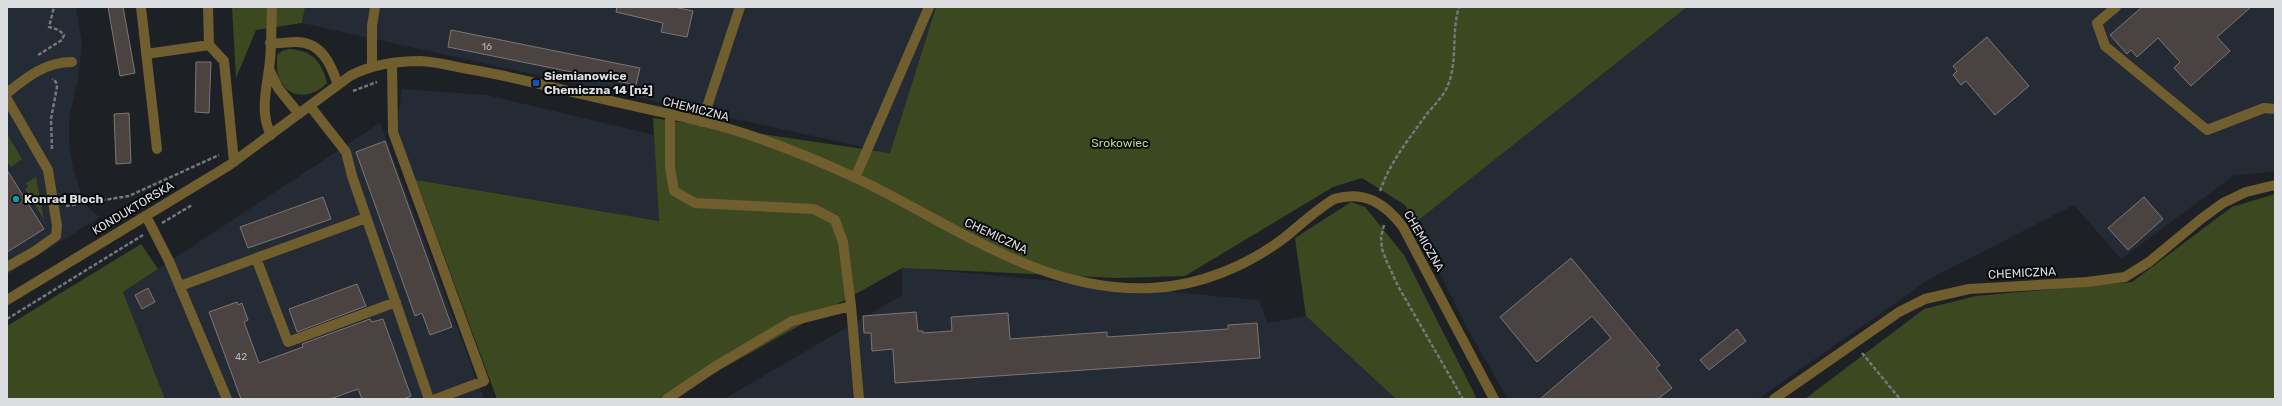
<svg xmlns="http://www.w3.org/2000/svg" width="2282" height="406" font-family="Rubik,sans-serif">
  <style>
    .built { fill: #242b35 }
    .green { fill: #3c481f }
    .building { fill: #4b4341; stroke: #7d7572 }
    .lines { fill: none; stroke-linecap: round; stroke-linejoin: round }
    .path { stroke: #74777c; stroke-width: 2.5; stroke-dasharray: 4 2; stroke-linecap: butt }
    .minor { stroke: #705e2e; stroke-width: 10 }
    .transit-dot { fill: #1a4fb4; stroke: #090a0c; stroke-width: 1.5 }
    .culture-dot { fill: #0f9aa8; stroke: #090a0c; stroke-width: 1.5 }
    .labels { text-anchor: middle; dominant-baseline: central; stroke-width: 4; stroke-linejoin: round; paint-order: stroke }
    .number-label { font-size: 10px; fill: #b7b6b9 }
    .poi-label { font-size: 12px; font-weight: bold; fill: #dbdde1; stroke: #090a0c; text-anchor: start }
    .street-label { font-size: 12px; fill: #dbdde1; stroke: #090a0c }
    .park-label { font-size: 12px; fill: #b9d777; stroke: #090a0c }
  </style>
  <rect width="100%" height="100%" fill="#1d2126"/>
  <path class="built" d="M7,7H76L82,45L78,79L69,118V146L73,168L82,196L88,208L100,217L7,275Z
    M305,7H936L890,153L302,23Z
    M1687,7H2275V171L2233,176L2121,259L2074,205L1931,278L1758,399H1508L1467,328L1415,223Z
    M402,89L487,95L654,135L659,221L416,180L396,129Z
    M380,123L484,399H165L123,292Z
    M902,267L1259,300L1267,323L1306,316L1396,399H724L902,295Z"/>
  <path class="green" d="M232,7H305L302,23L256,30L236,78Z
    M936,7H1687L1415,223L1405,205L1362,178L1333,187L1185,276L1118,278L902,268L668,399H497L416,180L659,221L653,118L890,153Z
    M289,49C312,50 322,62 327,83C314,97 290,101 280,80C276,72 277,64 277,55L282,51Z
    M7,134L22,159L11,167L7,162Z
    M36,177L44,220L25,189L28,187L26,183Z
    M2275,194V399H1805L1924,309L1976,296L2132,282L2232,207Z
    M1351,202L1365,207L1404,255L1477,399H1396L1306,316L1295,238Z
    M141,244L158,269L123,292L165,399H7V326Z"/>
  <path class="building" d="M108,7H123L135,73L120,76Z
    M617,7H674L693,11L687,37L661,32L663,23L616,12Z
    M2142,7H2251L2217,37L2230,51L2191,86L2174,68L2180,62L2158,38L2137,57L2131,50L2127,54L2110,35Z
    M451,30L640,68L636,85L448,47Z
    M1987,37L2029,86L1995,115L1966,81L1961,85L1953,75L1957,71L1953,66Z
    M196,62H211L209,113L195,112Z
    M129,113L131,163L116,164L114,114Z
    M385,141L452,327L430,335L422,313L415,316L356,152Z
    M7,170L44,229L7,252Z
    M323,197L331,219L248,248L240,227Z
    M2144,197L2163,219L2128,250L2108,228Z
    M1571,258L1660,365L1656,368L1672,388L1658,399H1540L1611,338L1592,316L1537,362L1500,317Z
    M357,284L366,306L297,332L289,309Z
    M148,288L155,302L142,309L135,295Z
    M237,302L238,305L242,303L248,320L244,322L259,363L303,347L302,344L370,319L372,322L383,319L411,396L404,399H362L358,389L330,399H241L209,312Z
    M916,312L918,331H923V333L952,331L951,317L1008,313L1010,339L1107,332V337L1228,329V325L1257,323L1260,358L895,383L893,349L872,351L871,333H864L863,316Z
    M1737,329L1746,341L1709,370L1700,360Z"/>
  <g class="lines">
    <path class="path" d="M38,55L62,40L64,35L59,30L49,27L54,7
      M353,91L377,82
      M52,149L51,119L57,87L56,82L52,79
      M1380,191C1390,162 1409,139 1426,115C1433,106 1444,96 1448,85C1458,60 1451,33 1459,7
      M66,206L129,196L219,155
      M162,223L192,205
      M1384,225L1381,237L1382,249L1387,262L1398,286L1463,399
      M7,319L143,235
      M1862,353L1900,399"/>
    <path class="minor" d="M141,7L157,149
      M208,7L209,45L224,61L234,162
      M2116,7L2097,23L2105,46L2207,130L2264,108L2275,109
      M270,43C279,44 287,42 295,42C321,41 331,64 338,85
      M146,54L209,45
      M392,63L393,132L484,381L436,399
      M372,66V26L375,7
      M269,69L278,88L299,114
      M7,93C27,77 45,62 72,62
      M7,99L48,170L57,226L56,236L35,251L7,267
      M310,106L346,152L352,176L429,399
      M702,122L740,7
      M271,135C260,114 266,91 269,69C272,49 271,27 272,7
      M855,178L929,7
      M146,216L169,261L227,399
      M256,258L288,342L396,302
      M180,286L366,218
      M7,300L228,166L350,76C372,64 397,61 421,61C437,62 453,66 468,69C503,75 537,83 572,92C614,102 657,111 700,121C752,133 806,155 854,177C950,222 1041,294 1152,288C1199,286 1247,266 1284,238C1300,225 1316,210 1334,199C1364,190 1385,203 1403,227L1494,399
      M851,306L859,399
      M667,399L716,366L792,321L851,306L843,242L835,220L814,209L695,203L674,191L670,167V115
      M1774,399L1899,312L1925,299L1969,289L2087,282L2125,277L2149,262L2201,219L2223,203L2246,192L2275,185"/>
  </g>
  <rect class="transit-dot" x="532" y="79" width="8" height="8" rx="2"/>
  <circle class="culture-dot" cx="16" cy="199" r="4"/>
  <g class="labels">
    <g class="number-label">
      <text x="487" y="47">16</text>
      <text x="241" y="357">42</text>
    </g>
    <g class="poi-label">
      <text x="544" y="76">Siemianowice<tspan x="544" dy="14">Chemiczna 14 [nż]</tspan></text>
      <text x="24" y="199">Konrad Bloch</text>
    </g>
    <g class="street-label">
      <text transform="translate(696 109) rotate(14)">CHEMICZNA</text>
      <text transform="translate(133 208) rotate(-31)">KONDUKTORSKA</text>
      <text transform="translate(996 236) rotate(25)">CHEMICZNA</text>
      <text transform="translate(1424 241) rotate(60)">CHEMICZNA</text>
      <text transform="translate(2022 273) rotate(-3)">CHEMICZNA</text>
    </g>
    <g class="park-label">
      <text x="1120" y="143">Srokowiec</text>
    </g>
  </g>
  <rect width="2282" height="406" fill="none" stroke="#dbdde1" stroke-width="16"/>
</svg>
